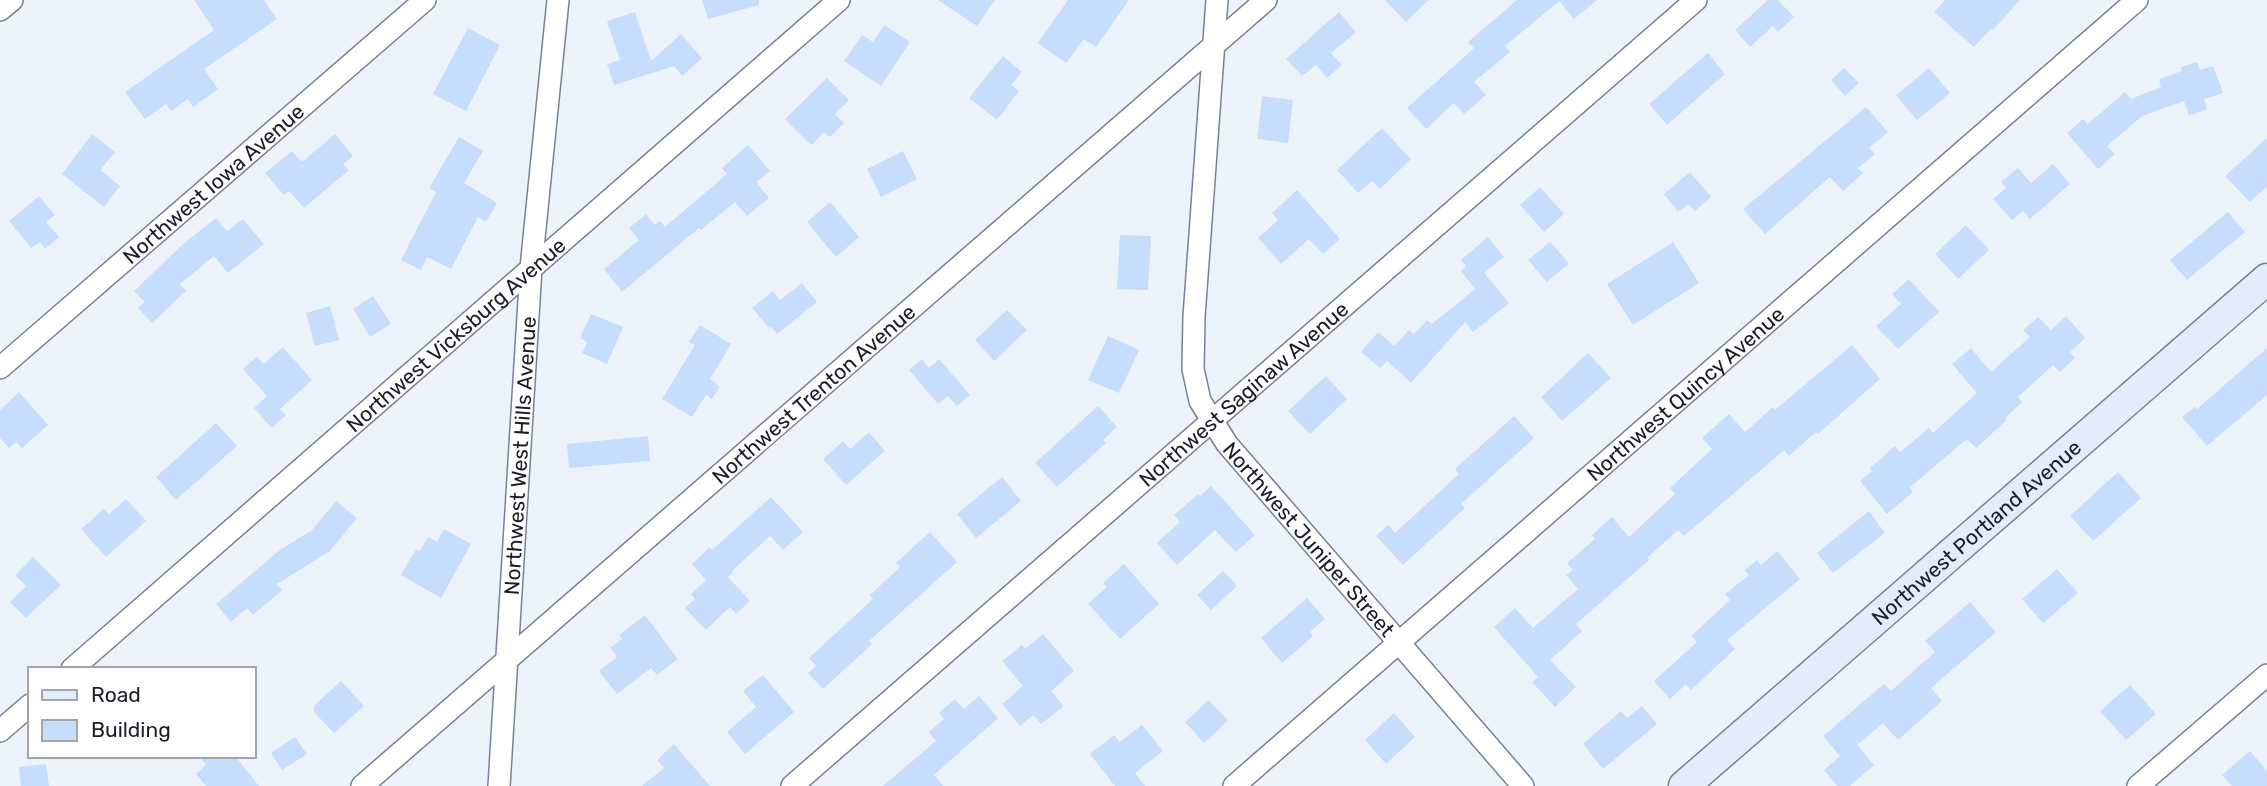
<svg xmlns="http://www.w3.org/2000/svg" width="2267" height="786" font-family="Rubik,sans-serif">
  <style>
    .building { fill: #c6ddfd }
    .lines { fill: none; stroke-linecap: round; stroke-linejoin: round }
    .street-casing { stroke: #768395; stroke-width: 24 }
    .secondary-casing { stroke: #768395; stroke-width: 33 }
    .street { stroke: #fff; stroke-width: 21 }
    .secondary { stroke: #e2edfb; stroke-width: 30 }
    .labels { text-anchor: middle; dominant-baseline: central; stroke-width: 5; stroke-linejoin: round; paint-order: stroke }
    .street-label { font-size: 21px; fill: #191e25; stroke: #fff }
  </style>
  <rect width="100%" height="100%" fill="#edf3fb"/>
  <path class="building" d="M194,0H264L277,19L204,69L218,89L193,107L188,99L171,111L166,104L145,119L125,92L214,30Z
    M702,0H759V5L708,19Z
    M938,0H995L977,26Z
    M1068,0H1129L1096,47L1084,39L1066,63L1038,43Z
    M1385,0H1429L1406,22Z
    M1517,0H1597L1574,19L1559,1L1505,46L1510,52L1474,82L1486,95L1464,114L1454,103L1426,129L1407,108L1474,48L1468,42Z
    M1768,0H1778L1794,17L1778,32L1773,26L1750,47L1735,30Z
    M1945,0H2020L1993,30L1991,29L1974,47L1934,12Z
    M635,12L651,61L681,34L702,58L682,76L674,66L614,85L607,64L620,60L607,21Z
    M1339,12L1356,32L1331,53L1342,65L1327,78L1316,65L1302,76L1286,59Z
    M884,25L910,42L881,86L844,61L862,35L873,42Z
    M468,28L500,45L466,111L433,94Z
    M1708,53L1725,74L1667,125L1649,104Z
    M1003,56L1022,72L1011,85L1019,91L997,120L969,98Z
    M2197,62L2200,70L2213,66L2223,93L2204,99L2207,109L2189,116L2184,101L2142,116L2107,146L2115,154L2098,169L2067,133L2083,119L2088,124L2125,92L2131,99L2161,87L2159,79L2182,71L2181,67Z
    M1844,68L1859,83L1845,96L1831,80Z
    M1929,68L1950,93L1917,120L1896,95Z
    M827,78L849,100L835,114L844,123L830,137L825,132L811,145L785,119Z
    M1262,96L1293,100L1288,143L1257,139Z
    M1866,107L1888,132L1869,148L1875,154L1858,168L1863,173L1843,191L1830,177L1765,234L1743,209Z
    M1382,128L1411,159L1380,189L1372,181L1358,193L1337,170Z
    M92,134L115,152L100,170L120,186L104,207L62,174Z
    M335,134L353,156L343,164L349,170L304,208L289,191L284,195L265,173L292,151L302,162Z
    M459,137L483,151L464,183L497,203L486,222L478,217L451,269L427,257L421,270L401,260L436,192L429,188Z
    M2267,138V187L2250,202L2225,176Z
    M748,145L770,171L756,182L769,198L747,216L735,202L701,230L699,228L622,292L604,269L639,240L629,228L646,214L655,225L660,221L665,227L727,174L722,168Z
    M903,151L917,179L881,197L867,169Z
    M2053,164L2070,184L2030,219L2023,211L2012,220L1993,199L2006,188L2001,182L2018,168L2031,183Z
    M1690,172L1711,197L1695,211L1689,204L1678,212L1664,194Z
    M1540,187L1564,214L1544,232L1520,205Z
    M1297,190L1340,239L1323,254L1309,239L1281,264L1258,238L1278,220L1272,213Z
    M39,196L55,215L46,222L59,237L45,249L40,242L31,248L9,221Z
    M830,202L859,237L836,257L807,222Z
    M2228,212L2245,232L2187,280L2170,260Z
    M216,218L227,231L243,219L264,244L228,273L214,256L180,284L186,291L152,323L138,308L145,302L134,291L182,245Z
    M1966,225L1989,250L1958,279L1935,254Z
    M1120,235L1151,236L1148,290L1117,289Z
    M1488,237L1504,257L1484,273L1509,303L1473,332L1465,322L1411,383L1387,361L1380,368L1361,352L1378,332L1394,346L1409,330L1414,334L1427,320L1432,324L1475,289L1461,271L1466,266L1461,260Z
    M1550,242L1569,263L1547,282L1528,260Z
    M1673,242L1699,283L1633,325L1607,284Z
    M1909,279L1939,312L1898,349L1876,326L1901,304L1892,294Z
    M802,283L817,302L777,334L771,327L769,328L752,308L773,291L780,300Z
    M373,296L391,324L370,337L353,309Z
    M330,306L339,340L315,346L306,313Z
    M1007,310L1027,330L994,361L975,340Z
    M591,314L623,327L607,364L582,353L587,342L580,338Z
    M2066,316L2085,338L2070,352L2075,358L2060,372L2053,365L2018,397L2022,402L2005,418L2007,420L1976,448L1967,439L1910,487L1913,492L1887,514L1860,481L1872,471L1870,468L1895,446L1900,452L1929,428L1933,433L1977,393L1952,364L1971,348L1991,372L2030,337L2023,330L2038,317L2051,330Z
    M700,325L731,344L710,379L720,386L712,399L706,395L692,417L662,399L695,345L689,342Z
    M1108,336L1139,350L1119,393L1088,380Z
    M1852,345L1880,379L1818,434L1816,432L1789,456L1784,450L1684,536L1678,530L1647,558L1649,560L1576,624L1582,631L1550,660L1576,687L1555,707L1532,682L1538,677L1494,627L1515,608L1533,628L1578,589L1566,575L1573,570L1567,563L1595,539L1592,535L1612,517L1629,537L1675,494L1670,488L1712,449L1702,438L1729,414L1745,432L1773,407L1775,410Z
    M283,347L312,380L280,409L286,415L272,428L254,408L267,396L243,369L257,357L264,364Z
    M2267,348V395L2207,446L2182,417L2195,407L2197,409Z
    M1588,353L1611,378L1562,421L1541,397Z
    M922,359L929,368L939,359L970,395L957,406L948,396L938,404L909,370Z
    M1326,376L1347,399L1310,434L1288,411Z
    M19,392L48,425L22,448L16,442L9,448L0,438V410Z
    M1098,406L1117,427L1103,440L1106,443L1057,487L1035,463Z
    M1514,416L1534,438L1461,504L1465,508L1403,565L1376,536L1388,525L1395,533L1459,474L1455,469Z
    M216,423L237,446L176,500L156,477Z
    M869,432L885,451L846,485L823,459L843,441L850,449Z
    M648,436L650,461L569,468L567,444Z
    M2118,472L2141,498L2093,541L2070,516Z
    M1002,477L1021,501L976,538L957,514Z
    M1211,486L1255,535L1236,552L1215,530L1177,565L1157,543L1180,522L1174,515L1198,494L1200,496Z
    M771,497L803,532L783,550L770,536L732,571L733,573L728,577L750,601L736,614L730,607L706,630L685,608L695,599L691,594L706,580L692,564L710,547L712,550Z
    M126,499L146,521L106,557L81,529L104,509L109,514Z
    M336,501L357,518L330,551L277,584L282,590L253,615L247,608L231,622L216,604L280,550L312,530Z
    M1869,511L1885,533L1833,573L1817,553Z
    M444,529L471,544L441,598L401,575L416,549L420,551L428,537L437,542Z
    M930,532L957,562L869,641L872,644L823,689L808,673L816,666L809,658L873,599L870,595L900,567L896,563Z
    M1777,551L1800,579L1727,640L1735,649L1691,690L1686,684L1670,699L1654,681L1697,642L1691,636L1730,600L1725,594L1749,575L1745,570L1757,560L1761,565Z
    M33,557L61,585L26,618L10,602L26,586L15,575Z
    M1124,564L1159,604L1120,639L1088,604L1107,587L1103,583Z
    M2057,569L2078,593L2043,623L2022,599Z
    M1223,571L1237,586L1211,610L1197,595Z
    M1307,598L1325,619L1310,632L1313,636L1282,663L1261,638Z
    M1970,602L1996,632L1931,688L1942,701L1898,740L1883,723L1857,745L1874,765L1850,786H1837L1824,770L1840,756L1823,736L1884,684L1891,691L1935,652L1925,641Z
    M645,615L678,659L657,675L651,668L617,694L599,671L617,657L610,648L622,639L619,635Z
    M1043,634L1074,671L1051,691L1064,706L1041,724L1033,715L1020,726L1002,704L1023,686L1002,661L1022,645L1025,649Z
    M763,675L794,712L745,754L727,732L756,707L743,691Z
    M341,681L364,706L334,733L314,712V706Z
    M2130,685L2156,714L2126,740L2100,711Z
    M979,696L998,718L934,775L943,786H883L936,741L929,732L944,719L939,713L955,699L964,709Z
    M1209,700L1228,721L1204,743L1185,722Z
    M1642,706L1657,724L1603,769L1583,744L1621,711L1627,718Z
    M1394,713L1415,737L1386,764L1365,740Z
    M1142,725L1163,751L1135,773L1145,786H1115L1090,754L1114,735L1120,742Z
    M295,737L307,754L282,770L271,753Z
    M674,744L710,786H642L664,768L657,760Z
    M2250,751L2267,771V786H2232L2222,775Z
    M199,756H235L259,786H206L196,774L206,765Z
    M46,764L49,786H21L19,767Z"/>
  <g class="lines">
    <defs>
      <g id="street">
        <path id="s1" d="M1217,0L1194,317L1193,369L1200,401L1227,444L1523,786"/>
        <path d="M0,10L12,0"/>
        <path id="s2" d="M0,368L425,0"/>
        <path id="s3" d="M72,669L839,0"/>
        <path d="M0,731L30,705"/>
        <path id="s4" d="M362,786L1266,0"/>
        <path id="s5" d="M499,786L531,268L558,0"/>
        <path id="s6" d="M792,786L1696,0"/>
        <path id="s7" d="M1234,786L2137,0"/>
        <path d="M2138,786L2267,675"/>
      </g>
      <g id="secondary">
        <path id="s8" d="M1684,786L2267,279"/>
      </g>
    </defs>
    <use href="#street" class="street-casing"/>
    <use href="#secondary" class="secondary-casing"/>
    <use href="#street" class="street"/>
    <use href="#secondary" class="secondary"/>
  </g>
  <g class="labels">
    <g class="street-label">
      <text stroke="none"><textPath href="#s2" startOffset="282">Northwest Iowa Avenue</textPath></text>
      <text stroke="none"><textPath href="#s3" startOffset="509">Northwest Vicksburg Avenue</textPath></text>
      <text stroke="none"><textPath href="#s4" startOffset="598">Northwest Trenton Avenue</textPath></text>
      <text stroke="none"><textPath href="#s6" startOffset="598">Northwest Saginaw Avenue</textPath></text>
      <text stroke="none"><textPath href="#s7" startOffset="598">Northwest Quincy Avenue</textPath></text>
      <text stroke="none"><textPath href="#s5" startOffset="331">Northwest West Hills Avenue</textPath></text>
      <text stroke="none"><textPath href="#s8" startOffset="387">Northwest Portland Avenue</textPath></text>
      <text stroke="none"><textPath href="#s1" startOffset="579">Northwest Juniper Street</textPath></text>
    </g>
  </g>
  <rect x="28" y="667" width="228" height="91" fill="#ffffff" stroke="#a3a5a8" stroke-width="2"/>
  <rect x="42" y="690" width="35" height="10" fill="#e2edfb" stroke="#a3a5a8" stroke-width="2"/>
  <text x="91" y="702" font-size="21" fill="#191e25">Road</text>
  <rect x="42" y="720" width="35" height="21" fill="#c6ddfd" stroke="#a3a5a8" stroke-width="2"/>
  <text x="91" y="737" font-size="21" fill="#191e25">Building</text>
</svg>
